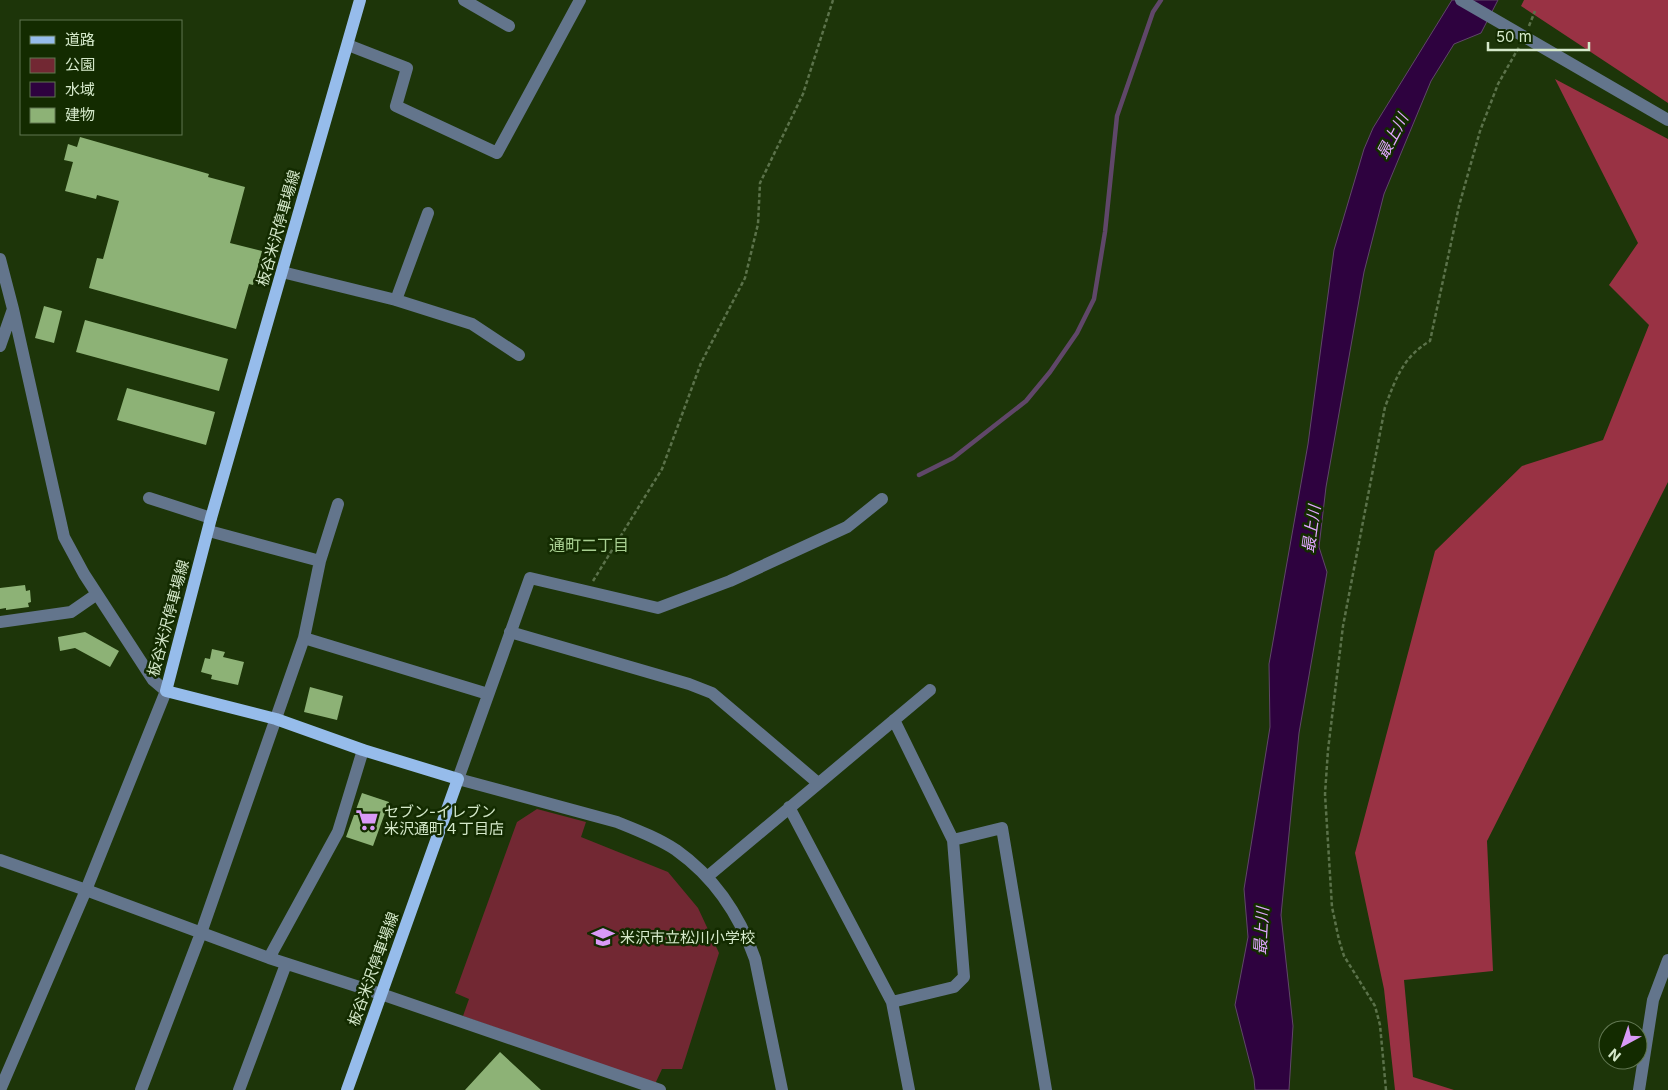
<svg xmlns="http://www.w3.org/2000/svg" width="1668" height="1090" font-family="Inter,'Noto Sans JP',sans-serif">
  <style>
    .green { fill: #722833 }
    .forest { fill: #993244 }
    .water { fill: #2e023f; stroke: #604769 }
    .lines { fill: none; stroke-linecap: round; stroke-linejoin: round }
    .stream { stroke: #604769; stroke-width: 4.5 }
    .building { fill: #8db276 }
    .path { stroke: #5b724a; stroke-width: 2.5; stroke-dasharray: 4 2.5; stroke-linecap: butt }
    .minor { stroke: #63758c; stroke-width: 12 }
    .major { stroke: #96bceb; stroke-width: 12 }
    .labels { text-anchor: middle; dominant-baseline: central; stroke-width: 5; stroke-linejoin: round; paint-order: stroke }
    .street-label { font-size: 15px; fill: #d5e9ca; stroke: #132b00 }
    .poi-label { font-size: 15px; fill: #d5e9ca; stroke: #132b00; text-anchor: start }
    .water-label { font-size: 16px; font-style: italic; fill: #e1a7fe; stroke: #132b00 }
    .neighbourhood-label { font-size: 16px; fill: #a8cf91; stroke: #132b00 }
  </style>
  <rect width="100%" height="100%" fill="#1d3509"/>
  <path class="green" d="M537,809L586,822L581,837L668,872L698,908L719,953L682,1069H662L655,1084L463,1016L469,999L455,993L517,822Z"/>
  <path class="forest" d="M1524,0H1668V103L1521,6Z
    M1555,79L1668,139V482L1487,841L1493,971L1404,980L1413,1077L1454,1090H1395L1384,989L1355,853L1435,551L1522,466L1603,440L1649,325L1609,285L1638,243Z"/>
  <path class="water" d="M1452,0H1498L1481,33L1454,44L1431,81L1384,194L1364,272L1326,487L1319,547L1327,572L1299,733L1281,915L1293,1026L1289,1090H1255L1254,1079L1235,1005L1248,937L1244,889L1270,727L1269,664L1308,444L1334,250L1364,149L1373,128Z"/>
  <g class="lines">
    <path class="stream" d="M919,475L953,458L1026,401L1050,372L1077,333L1094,299L1105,232L1117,116L1153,12L1161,0"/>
  </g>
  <path class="building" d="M80,137L209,174L208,177L245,187L230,243L262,251L253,285L249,284L236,329L89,288L97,258L103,259L119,201L97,195L96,199L65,191L73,162L64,160L68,144L77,147Z
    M44,306L62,311L54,343L35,338Z
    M85,320L228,359L219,391L76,352Z
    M127,388L215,412L206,445L117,420Z
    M25,585L26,591L30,590L31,602L28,603L29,607L6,610V608L0,609V588Z
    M85,632L119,651L110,667L75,648L60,651L58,637Z
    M212,649L225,652L223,657L244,662L238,685L211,679L212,675L201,672L205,658L210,659Z
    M310,687L343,696L337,720L304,712Z
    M362,793L389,802L373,846L346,837Z
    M500,1052L541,1090H465Z"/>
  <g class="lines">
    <path class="path" d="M1529,26L1535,11
      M593,581L662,469L701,363L745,278L758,224L760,183L803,94L833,0
      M1386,1090L1380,1025L1375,1006L1344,956L1339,940L1332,907L1325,794L1328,750L1343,626L1385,407C1396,378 1403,357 1430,341L1459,206L1480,131L1498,84L1519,47"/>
    <path class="minor" d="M464,0L509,26
      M1461,0L1668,120
      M348,45L407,68L396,106L497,153L580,0
      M0,259L13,309L64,537L84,574L153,680L166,691L86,890L0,1090
      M282,272L396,300L472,324L519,355
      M396,300L428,213
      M0,346L13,309
      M149,498L211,518
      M209,531L320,561
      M0,622L71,612L97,594
      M510,632L689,684L712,693L818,783
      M304,638L488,694
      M789,807L892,1002L909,1090
      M953,840L1002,828L1046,1090
      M0,860L86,890L269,958L381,994L660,1090
      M707,877L930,690
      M269,958L338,832L363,750
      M892,1002L954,987L964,977L953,840L894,720
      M141,1090L201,933L304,638L320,561L338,504
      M239,1090L286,964
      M782,1090L755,959C740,916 714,877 676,850C658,838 637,830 617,822L458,779L530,578L658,608L730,581L847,527L882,499
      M1639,1090L1653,1000L1668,960"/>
    <path class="major" d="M347,1090L458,779L363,750L276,719L166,691L211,518L360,0"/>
  </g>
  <defs>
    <symbol id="supermarket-bare" viewBox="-9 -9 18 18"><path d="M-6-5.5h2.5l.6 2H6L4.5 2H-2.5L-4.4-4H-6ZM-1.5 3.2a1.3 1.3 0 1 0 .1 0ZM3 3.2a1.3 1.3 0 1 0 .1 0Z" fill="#d99af7" stroke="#132b00" stroke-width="2.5" paint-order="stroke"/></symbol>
    <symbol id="school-bare" viewBox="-9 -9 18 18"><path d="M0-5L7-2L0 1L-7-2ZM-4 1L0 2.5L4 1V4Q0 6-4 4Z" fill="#d99af7" stroke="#132b00" stroke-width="2.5" paint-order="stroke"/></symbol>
  </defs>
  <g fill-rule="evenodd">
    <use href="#supermarket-bare" x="351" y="804" width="32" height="32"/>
    <use href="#school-bare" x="587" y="921" width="32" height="32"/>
  </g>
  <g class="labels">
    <g class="street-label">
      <text transform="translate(278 228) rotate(-74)">板谷米沢停車場線</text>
      <text transform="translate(168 618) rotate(-75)">板谷米沢停車場線</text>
      <text transform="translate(373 969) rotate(-70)">板谷米沢停車場線</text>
    </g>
    <g class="poi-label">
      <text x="384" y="811">セブン-イレブン<tspan x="384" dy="17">米沢通町４丁目店</tspan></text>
      <text x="620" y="937">米沢市立松川小学校</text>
    </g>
    <g class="water-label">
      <text transform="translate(1392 136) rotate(-62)">最上川</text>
      <text transform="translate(1311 529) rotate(-82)">最上川</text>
      <text transform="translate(1261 931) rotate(-87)">最上川</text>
    </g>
    <g class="neighbourhood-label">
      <text x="589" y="545">通町二丁目</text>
    </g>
  </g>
  <rect x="20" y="20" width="162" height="115" fill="#132b00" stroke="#617751"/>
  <rect x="30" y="36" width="25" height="8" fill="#96bceb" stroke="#617751"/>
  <text x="65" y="45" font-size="15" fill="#d5e9ca">道路</text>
  <rect x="30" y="58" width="25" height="15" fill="#722833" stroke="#617751"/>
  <text x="65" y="70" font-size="15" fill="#d5e9ca">公園</text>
  <rect x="30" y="82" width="25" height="15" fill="#2e023f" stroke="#617751"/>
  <text x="65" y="95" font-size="15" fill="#d5e9ca">水域</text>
  <rect x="30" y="108" width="25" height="15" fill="#8db276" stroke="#617751"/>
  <text x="65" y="120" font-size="15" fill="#d5e9ca">建物</text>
  <g transform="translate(1623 1045) rotate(220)"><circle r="24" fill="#132b00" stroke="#617751"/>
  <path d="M0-4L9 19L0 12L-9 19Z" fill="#d99af7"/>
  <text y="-8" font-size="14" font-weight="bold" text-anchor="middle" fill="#d5e9ca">N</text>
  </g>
  <path d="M1488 42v8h101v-8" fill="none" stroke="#d5e9ca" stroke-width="2.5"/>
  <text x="1496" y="42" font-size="15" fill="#d5e9ca" stroke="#132b00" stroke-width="4" paint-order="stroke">50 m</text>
</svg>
